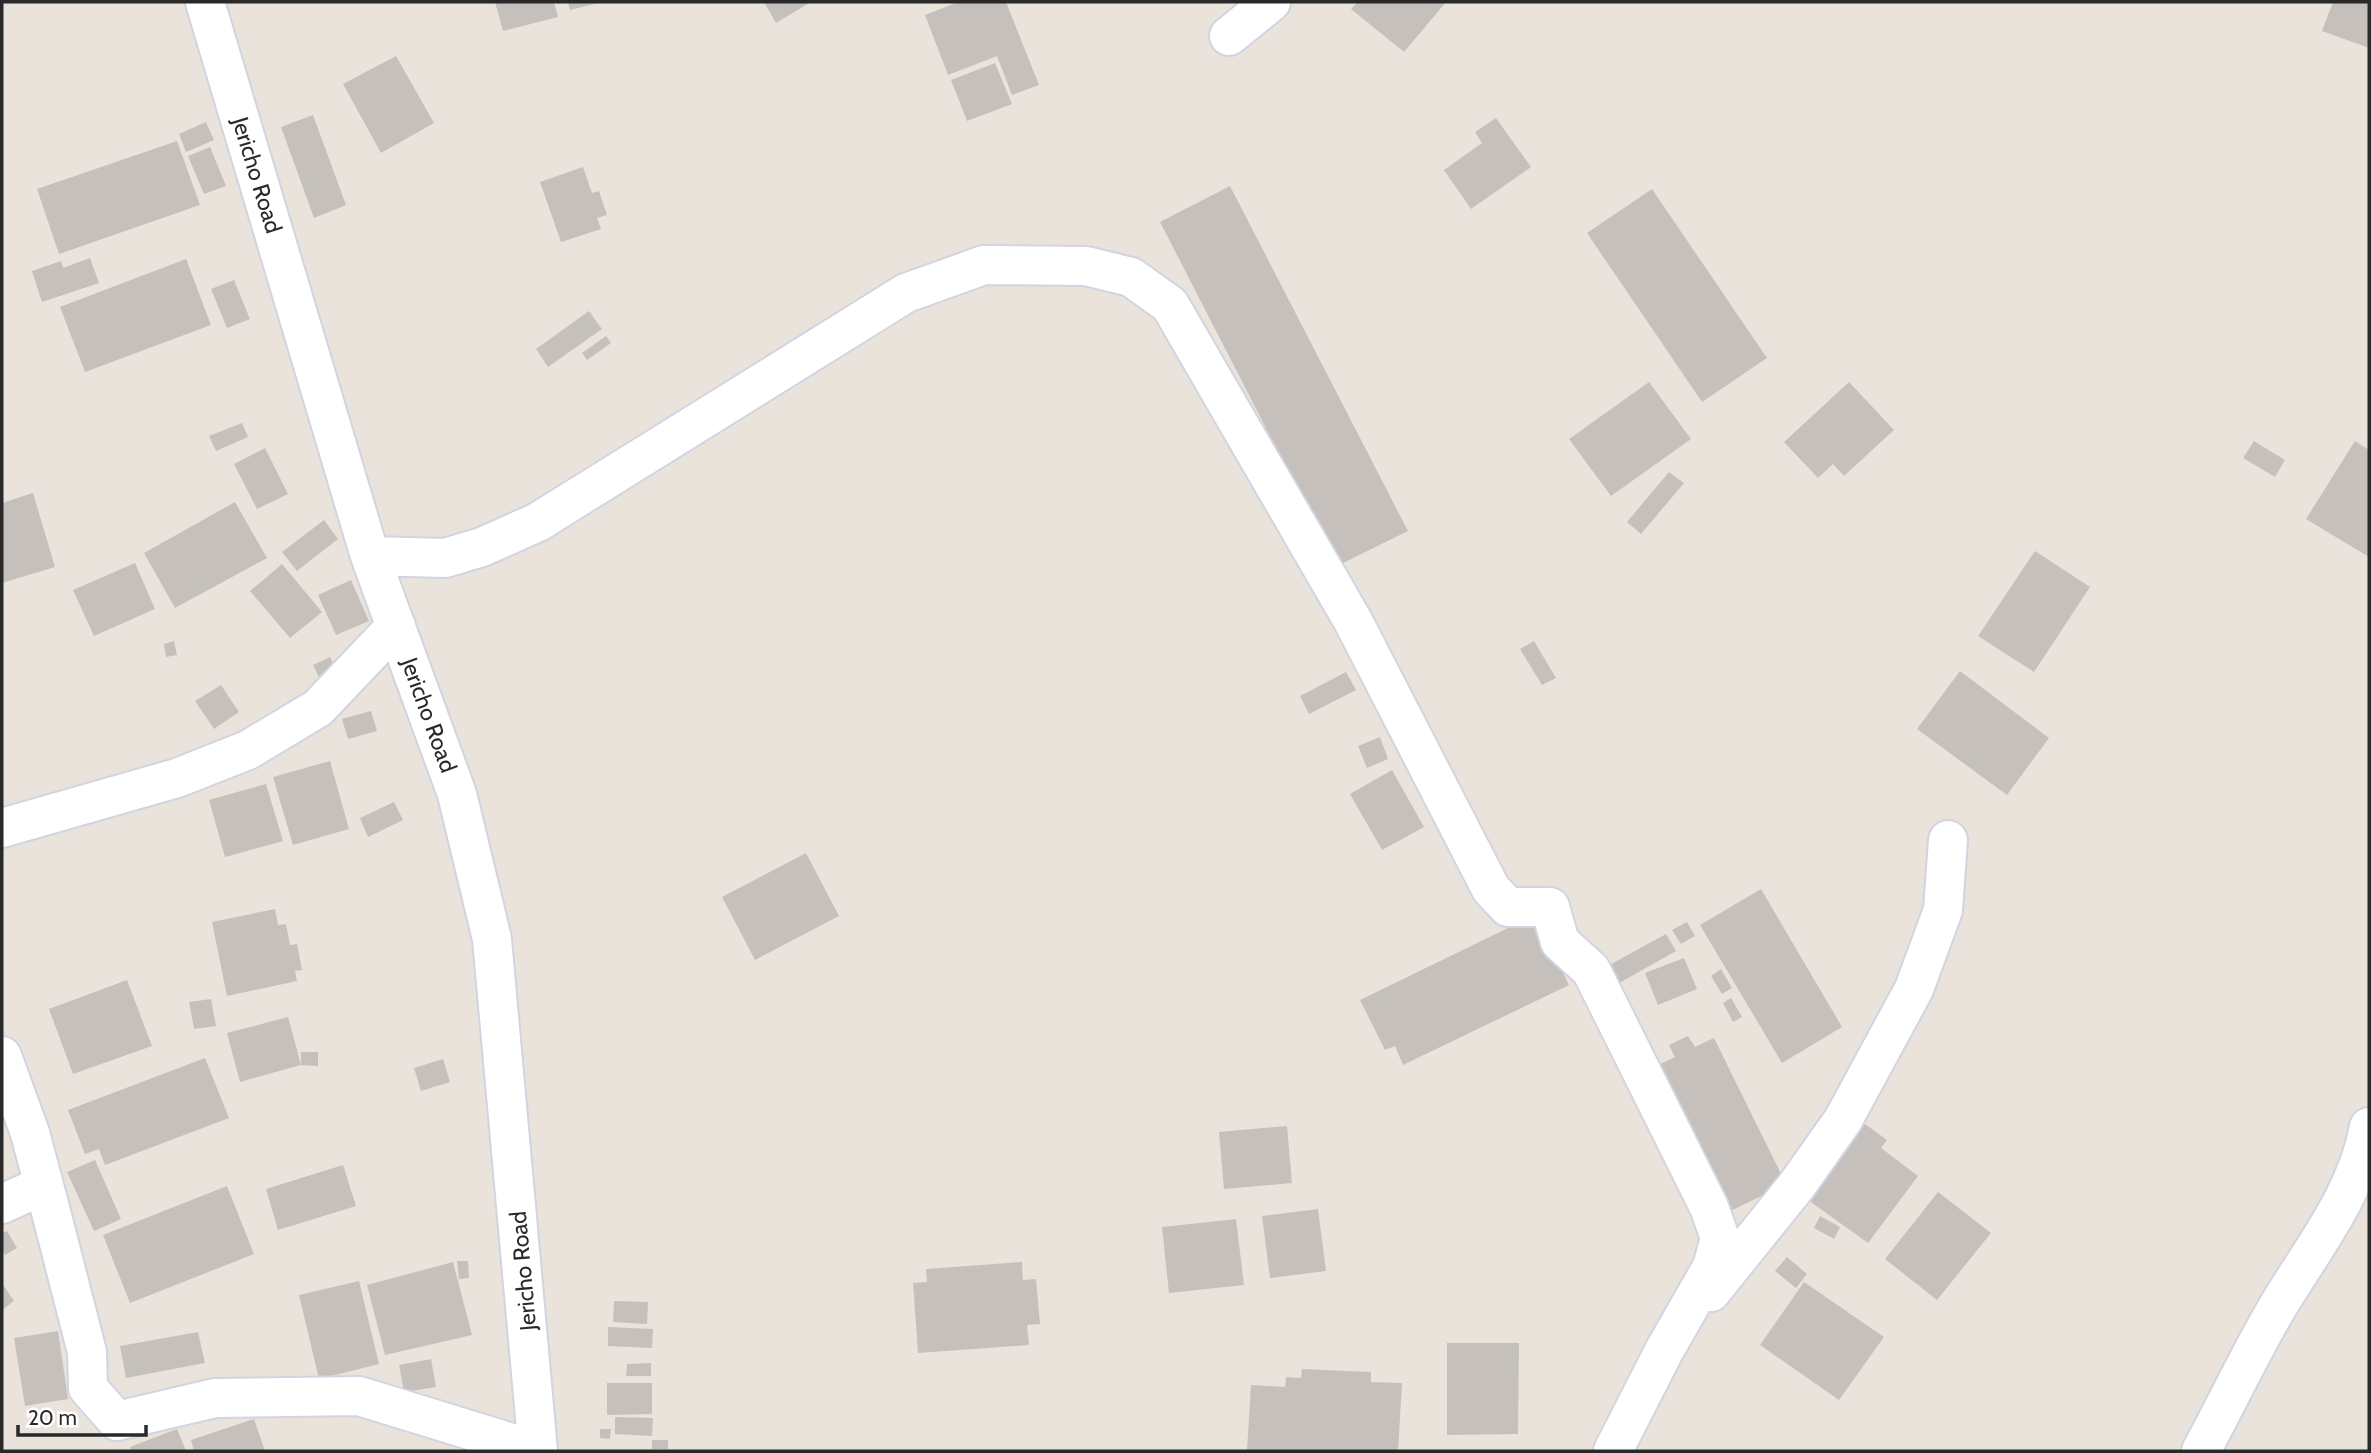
<svg xmlns="http://www.w3.org/2000/svg" width="2371" height="1453" font-family="Cabin,sans-serif">
  <style>
    .building { fill: #c5c0bb }
    .lines { fill: none; stroke-linecap: round; stroke-linejoin: round }
    .minor-casing { stroke: #d1d4e1; stroke-width: 42 }
    .minor { stroke: #fff; stroke-width: 38 }
    .labels { text-anchor: middle; dominant-baseline: central; stroke-width: 6; stroke-linejoin: round; paint-order: stroke }
    .street-label { font-size: 23px; fill: #292929; stroke: #fff }
  </style>
  <rect width="100%" height="100%" fill="#eae3db"/>
  <path class="building" d="M495,2H554L558,17L503,31Z
    M568,2H598V3L570,10Z
    M764,2H811L776,23Z
    M958,2H1006L1039,85L1012,95L997,56L948,75L925,15Z
    M1358,2H1446L1404,52L1351,9Z
    M2333,2H2369V48L2322,31Z
    M396,56L434,123L381,153L343,84Z
    M995,63L1012,104L967,121L951,80Z
    M313,115L346,205L314,218L281,127Z
    M1496,118L1531,167L1471,209L1444,170L1482,143L1475,132Z
    M206,122L214,140L186,152L179,134Z
    M177,141L200,205L59,254L37,189Z
    M210,147L226,186L204,194L188,156Z
    M583,167L592,193L599,191L607,215L597,218L601,229L561,242L540,182Z
    M1230,186L1408,531L1337,566L1160,222Z
    M1652,189L1767,358L1702,402L1587,233Z
    M90,258L99,283L42,302L32,271L61,261L63,268Z
    M186,259L211,325L85,372L60,307Z
    M234,280L250,319L227,328L211,289Z
    M589,311L602,329L548,367L536,349Z
    M606,336L611,343L587,360L582,353Z
    M1649,382L1691,439L1611,496L1569,439Z
    M1849,382L1894,430L1844,476L1833,464L1818,478L1784,442Z
    M242,423L248,437L216,451L209,436Z
    M2254,441L2285,460L2275,477L2243,458Z
    M2355,441L2369,450V557L2306,519Z
    M265,448L288,494L257,509L234,464Z
    M1669,472L1684,483L1641,534L1627,522Z
    M33,493L55,567L2,583V503Z
    M235,502L267,558L175,608L144,553Z
    M324,520L338,539L297,571L282,552Z
    M2035,551L2090,587L2034,672L1978,636Z
    M135,563L155,609L94,636L73,590Z
    M282,564L322,612L290,638L250,591Z
    M351,580L369,621L336,635L318,595Z
    M174,641L177,655L166,657L164,644Z
    M1534,641L1556,678L1542,685L1520,649Z
    M330,657L337,671L320,679L313,665Z
    M1960,671L2049,738L2007,795L1917,729Z
    M1346,672L1356,690L1309,714L1300,696Z
    M221,685L239,712L214,729L195,701Z
    M371,711L377,731L348,739L342,719Z
    M1380,737L1388,759L1367,768L1358,746Z
    M330,761L349,829L293,845L273,777Z
    M1392,770L1424,827L1382,850L1350,794Z
    M266,784L283,841L225,857L209,800Z
    M394,802L403,820L368,837L360,818Z
    M806,853L839,916L755,960L722,897Z
    M1761,889L1842,1027L1782,1063L1700,925Z
    M275,909L278,925L286,924L290,945L297,944L302,970L295,971L297,981L227,996L212,922Z
    M1535,915L1569,985L1403,1065L1395,1046L1385,1050L1360,1000Z
    M1687,922L1695,936L1681,944L1672,930Z
    M1666,934L1676,951L1614,986L1604,968Z
    M1684,958L1697,989L1658,1005L1645,973Z
    M1721,969L1732,988L1722,994L1711,976Z
    M127,980L152,1046L73,1074L49,1009Z
    M1731,998L1742,1017L1733,1022L1723,1003Z
    M211,999L216,1026L194,1029L189,1002Z
    M288,1017L301,1065L240,1082L227,1033Z
    M1688,1036L1695,1047L1714,1038L1786,1184L1718,1217L1646,1071L1675,1057L1669,1045Z
    M301,1052H318V1066L301,1065Z
    M205,1058L229,1118L105,1165L99,1149L85,1154L68,1110Z
    M443,1059L450,1082L421,1091L414,1068Z
    M1865,1124L1887,1140L1881,1148L1918,1176L1868,1243L1808,1200Z
    M1287,1126L1292,1183L1224,1189L1219,1132Z
    M95,1160L121,1219L94,1231L67,1172Z
    M343,1165L356,1206L278,1230L266,1189Z
    M227,1186L254,1254L130,1303L103,1235Z
    M1938,1192L1991,1233L1937,1300L1885,1259Z
    M1318,1209L1326,1271L1270,1278L1262,1216Z
    M1820,1216L1840,1227L1834,1239L1814,1228Z
    M1236,1219L1244,1285L1169,1293L1162,1227Z
    M7,1231L17,1248L5,1255L2,1248V1233Z
    M1787,1257L1807,1274L1796,1288L1775,1271Z
    M457,1261H468L469,1278L459,1279Z
    M453,1262L472,1335L385,1355L367,1285Z
    M1022,1262L1023,1280L1036,1279L1040,1324L1027,1325L1029,1345L918,1353L913,1283L927,1282L926,1269Z
    M359,1281L379,1364L319,1379L299,1295Z
    M1804,1282L1884,1337L1839,1400L1760,1345Z
    M2,1283L14,1301L2,1310Z
    M614,1301L648,1302L647,1324L613,1322Z
    M608,1327L653,1329L652,1348L608,1346Z
    M58,1331L68,1399L25,1406L14,1338Z
    M198,1332L205,1363L126,1378L120,1346Z
    M1447,1343H1519L1518,1434L1447,1435Z
    M431,1359L436,1387L404,1392L399,1365Z
    M651,1363V1376H626L627,1364Z
    M1302,1369L1371,1372V1382L1402,1383L1398,1451L1247,1450L1251,1385L1285,1387L1286,1377L1301,1378Z
    M607,1383H652V1414L607,1415Z
    M615,1417L653,1418L652,1436L615,1434Z
    M254,1419L265,1451H194L191,1440Z
    M177,1429L186,1451H131L130,1447Z
    M600,1429H611L610,1439L600,1438Z
    M652,1440H668V1449H652Z"/>
  <g class="lines">
    <defs>
      <path id="minor" d="M205,2L370,556L457,794L492,939L538,1451
        M1229,36L1271,2
        M370,556L445,558L482,547L538,522L906,293L984,265L1086,266L1131,277L1170,305L1353,621L1491,889L1508,907H1550L1560,942L1591,970L1709,1207L1720,1238L1712,1267L1664,1351L1613,1451
        M2,828L177,778L248,750L318,708L396,626
        M2,1056L30,1133L51,1212L87,1352L88,1388L117,1421L215,1398L359,1396L538,1451
        M2,1204L44,1185
        M1711,1292L1797,1185L1843,1120L1914,989L1943,910L1948,840
        M2201,1451C2226,1405 2248,1358 2274,1313C2310,1251 2356,1198 2369,1127"/>
    </defs>
    <use href="#minor" class="minor-casing"/>
    <use href="#minor" class="minor"/>
  </g>
  <g class="labels">
    <g class="street-label">
      <text transform="translate(257 175) rotate(73)">Jericho Road</text>
      <text transform="translate(429 715) rotate(70)">Jericho Road</text>
      <text transform="translate(523 1271) rotate(-95)">Jericho Road</text>
    </g>
  </g>
  <rect width="2371" height="1453" fill="none" stroke="#292929" stroke-width="7"/>
  <path d="M18 1425v10h128v-10" fill="none" stroke="#292929" stroke-width="3.5"/>
  <text x="28" y="1425" font-size="21" fill="#292929" stroke="#ffffff" stroke-width="5" paint-order="stroke">20 m</text>
</svg>
